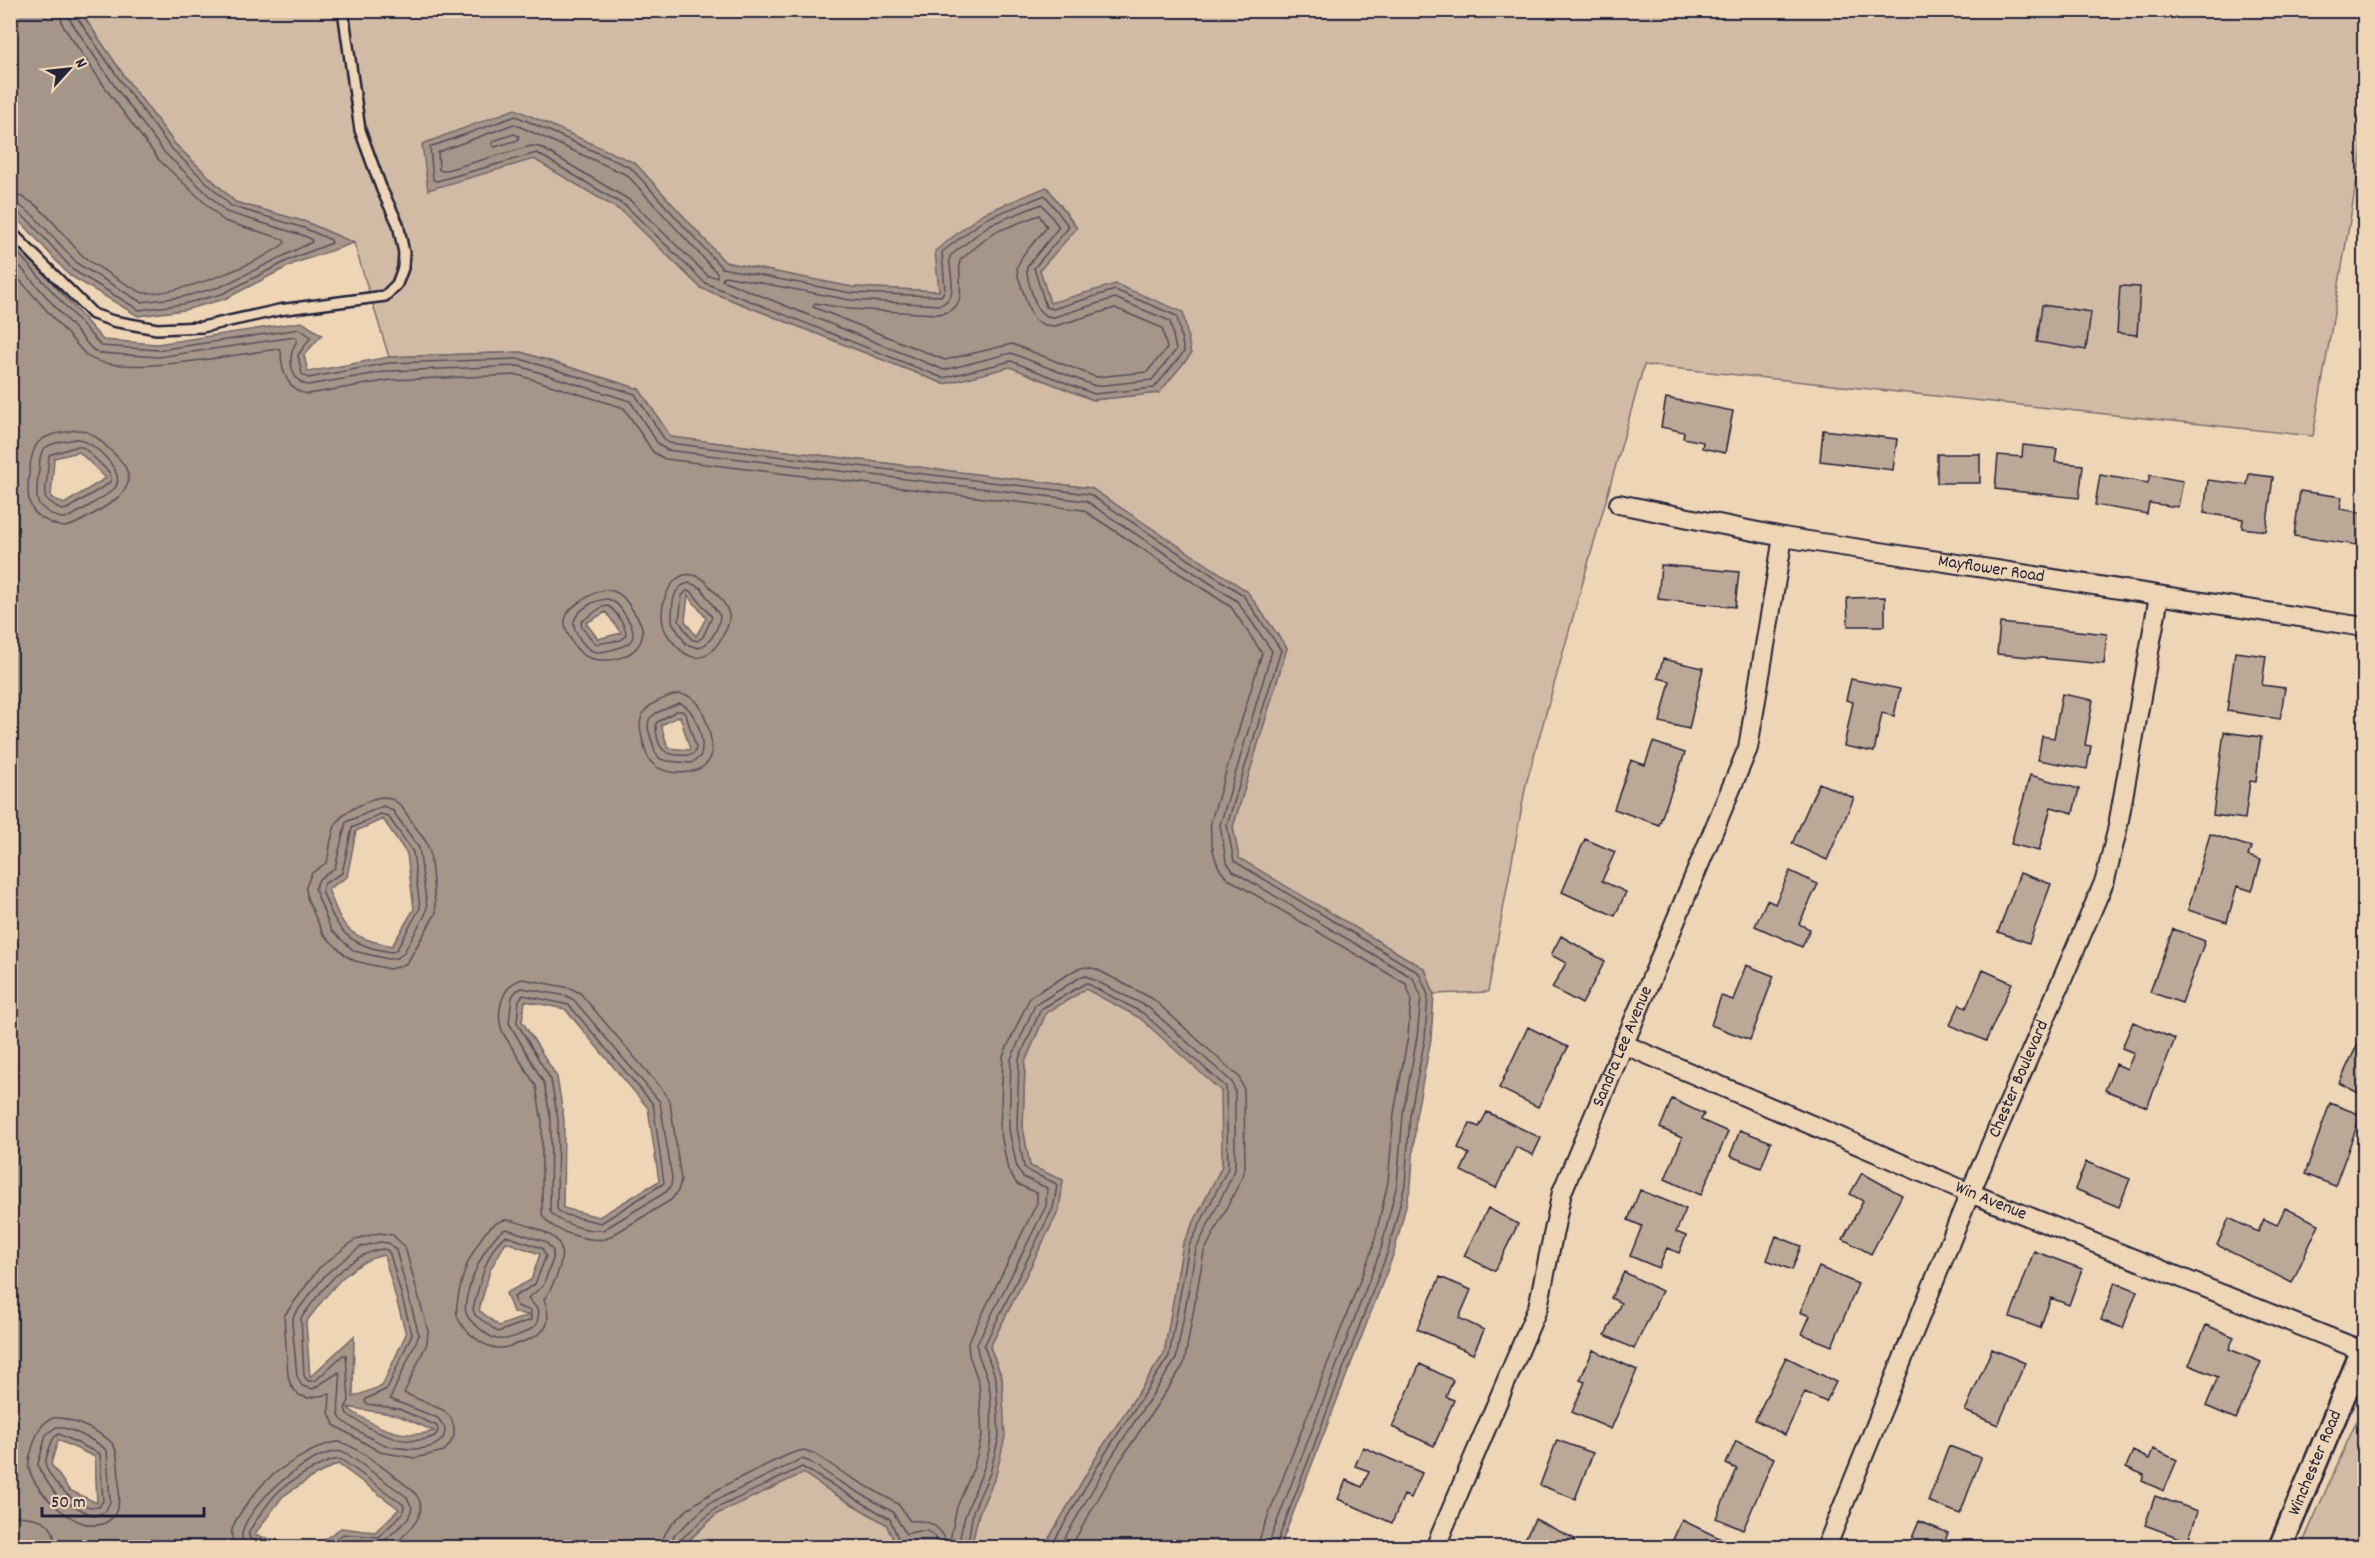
<svg xmlns="http://www.w3.org/2000/svg" width="2375" height="1558" font-family="Dekko,sans-serif">
  <style>
    .green { fill: #d1bba4; stroke: #7a6e70; stroke-width: 1.5; fill-rule: evenodd }
    .water { fill: #a69589; stroke: #71676a; stroke-width: 1.5; fill-rule: evenodd }
    .lines { fill: none; stroke-linecap: round; stroke-linejoin: round }
    .shore { stroke: #57505a; stroke-width: 1.5 }
    .building { fill: #bba897; stroke: #22223b; stroke-width: 1.5 }
    .service-casing { stroke: #22223b; stroke-width: 14 }
    .minor-casing { stroke: #22223b; stroke-width: 22 }
    .tertiary-casing { stroke: #22223b; stroke-width: 27 }
    .service { stroke: #eed5b5; stroke-width: 9 }
    .minor { stroke: #eed5b5; stroke-width: 18 }
    .tertiary { stroke: #eed5b5; stroke-width: 22 }
    .labels { text-anchor: middle; dominant-baseline: central; stroke-width: 6; stroke-linejoin: round; paint-order: stroke }
    .street-label { font-size: 18px; fill: #22223b; stroke: #eed5b5 }
  </style>
  <rect width="100%" height="100%" fill="#eed5b5"/>
  <filter id="ink" filterUnits="userSpaceOnUse"><feTurbulence type="fractalNoise" baseFrequency=".0167" numOctaves="2"/><feDisplacementMap in="SourceGraphic" scale="12" xChannelSelector="R" yChannelSelector="G"/><feConvolveMatrix kernelMatrix="1 2 1 2 8 2 1 2 1" color-interpolation-filters="sRGB"/></filter>
  <g filter="url(#ink)">
    <path class="green" d="M80,11H2364V138L2313,436L1644,365L1526,784L1488,992L1434,994L1425,969L1239,859L1233,827L1287,648L1091,488L670,437L639,389L521,352L389,357L354,243L306,222L235,202L175,144L127,80ZM534,159L635,163L725,262L852,287L939,291L1040,270L1050,304L1191,354L1158,393L1093,400L1010,367L944,384L701,288L623,212Z
      M1086,989L1140,1018L1222,1091V1166L1183,1244L1164,1354L1101,1449L1044,1547L971,1548L979,1513L996,1475L1002,1378L990,1347L1059,1210L1063,1180L1030,1166L1023,1128L1025,1062L1046,1013Z
      M2364,1404V1547H2301Z
      M803,1473L833,1493L886,1524L897,1547L681,1548L717,1514Z"/>
    <path class="water" d="M10,11H80L127,80L175,144L235,202L306,222L354,243L295,263L225,299L184,310L138,316L69,275L25,226L11,215Z
      M515,109L635,163L725,262L852,287L939,291L935,251L982,214L1047,187L1077,228L1040,270L1050,303L1116,284L1183,312L1191,354L1159,393L1093,400L1010,367L944,384L701,288L623,212L534,159L428,190L422,144Z
      M10,235L103,340L157,344L302,322L322,335L304,355L308,372L389,357L521,352L639,389L671,437L1091,488L1247,591L1287,648L1233,827L1239,858L1425,969L1434,994L1431,1039L1416,1116L1411,1186L1394,1253L1280,1547H1044L1101,1449L1164,1354L1183,1244L1222,1166L1221,1091L1140,1018L1086,989L1046,1013L1025,1062L1023,1128L1030,1166L1063,1180L1059,1210L990,1347L1002,1378L1005,1437L996,1475L979,1513L971,1547H927L920,1543L915,1547H897L886,1524L833,1493L803,1473L717,1514L681,1547H313L341,1528L375,1532L399,1509L338,1464L312,1477L283,1496L254,1535L303,1547L33,1548V1540L11,1538ZM79,452L106,478L64,504L51,497L54,458ZM688,595L706,618L696,636L685,621ZM606,612L621,633L598,639L586,623ZM680,716L690,749V750L668,748L661,725ZM383,819L407,854L414,909L392,946C347,936 344,931 328,889L347,877L356,831ZM525,1001L565,1009L648,1108L659,1181L599,1217L563,1208L564,1120L557,1077L522,1021ZM506,1242L540,1254L531,1280L506,1293L513,1312L529,1315L499,1326L479,1310L490,1270ZM384,1255L406,1334L382,1386L353,1397L354,1336L310,1377L306,1322C327,1295 348,1262 384,1255ZM346,1407L397,1415L434,1431C402,1441 373,1426 346,1407ZM58,1440L95,1457L97,1503L69,1490L51,1464Z"/>
    <g class="lines">
      <path class="shore" d="M516,116L631,168L722,268L851,293L941,296L945,290L942,252L985,219L1045,195L1069,227L1034,268L1046,307L1053,309L1115,290L1177,316L1184,352L1154,388L1094,394L1011,361L943,378L705,283L627,207L537,153L437,181L433,180L430,147Z
        M514,124L627,175L717,273V277L708,276L631,201L540,147L531,146L443,171L439,170L438,152Z
        M514,134L519,136L518,140L495,147L492,145L493,141Z
        M10,194C38,195 63,237 82,255C87,261 138,292 144,293C179,295 258,264 285,243L283,239L224,221L159,160L109,93L63,26L59,10
        M10,203L19,205L34,216L78,264L141,302L182,297L220,287L312,242L311,239L302,235L226,212L164,152L116,88L70,20L68,10
        M1042,204L1059,227L1027,267C1026,276 1034,304 1040,311C1044,316 1048,317 1054,317L1115,298L1170,321L1176,350L1152,380L1095,386L1011,353L944,370L722,280L725,276L850,300L940,305C961,297 948,272 950,256L989,225Z
        M10,211H16L30,222L73,270L139,310L183,304L222,294L293,258L332,243L331,240L304,228L231,206L170,147L122,83L76,16L75,10
        M1039,215L1047,227L1023,255L1017,267L1018,276L1029,309L1035,320L1044,325L1055,326L1115,308L1162,328L1167,348L1147,372L1096,377L1012,344L945,360L813,307L815,303L849,309L936,314C972,312 957,281 960,260L993,233Z
        M10,244L101,346L158,350L300,329L311,337L298,355L302,374L308,378L389,363L520,359L635,394L665,440L669,443L1089,494L1243,595L1281,650L1227,825L1234,861L1419,973L1428,995L1425,1038L1410,1115L1405,1185L1388,1251L1275,1548
        M10,255L92,349L99,353L158,357L295,337L297,341C287,354 289,381 308,385L390,371L519,366L630,401L659,445L667,450L1086,501L1237,601L1272,651L1220,825L1226,861L1233,871L1413,978L1421,996L1417,1037L1403,1114L1397,1184L1381,1249L1267,1548
        M10,269L86,355C115,380 240,353 279,349L281,351C281,370 287,391 308,394L391,380L518,375L624,408L653,452L665,459L1083,510L1231,607L1262,653L1211,821C1209,838 1214,867 1227,878L1406,984L1411,998L1408,1036L1394,1113L1388,1182L1373,1247L1260,1537L1258,1548
        M75,430C89,429 96,437 106,446C114,454 126,463 128,475C129,481 127,487 123,492C117,501 80,523 69,526C63,528 57,526 51,523C44,519 34,515 31,506C25,494 29,449 40,441C49,433 64,433 75,430Z
        M76,439C91,439 131,474 113,490C105,496 75,516 65,518C57,519 42,510 38,502C35,493 38,479 39,469C40,462 39,453 45,448C52,442 67,441 76,439Z
        M78,446L84,448L110,473L111,480L108,484L67,509L61,510L45,498L49,455Z
        M684,575C696,573 704,578 711,588C718,596 727,604 729,615C730,623 726,630 722,637C705,668 685,661 667,634C656,618 664,582 684,575Z
        M690,583L701,588L720,616C719,628 710,645 698,648L686,644L672,622C672,607 671,585 690,583Z
        M607,590C619,591 625,598 631,608C635,614 641,621 642,628C648,659 594,671 577,649C560,626 559,613 586,598C593,594 598,590 607,590Z
        M691,591L712,617L703,637L697,641L691,639L679,621L682,596L686,591Z
        M608,599C618,602 622,610 627,618C640,638 632,645 611,650C605,651 599,654 593,651C583,647 573,631 574,621C578,609 596,599 608,599Z
        M608,606C616,611 626,626 626,635L621,640L596,644L582,628L581,622L602,607Z
        M678,694C684,694 690,696 695,700C704,708 715,745 711,756C704,776 669,777 654,765C648,760 646,753 644,745C638,726 637,712 656,702C663,699 670,695 678,694Z
        M679,703C695,706 707,743 700,757L691,763L667,761L660,759L655,752L648,728L649,719L656,713Z
        M676,711H682L686,715L696,747L695,752L691,755C665,757 656,751 656,723Z
        M385,797L394,800L401,806L426,842L430,852L436,913L407,963L398,967L389,969L355,961L346,956L323,934L307,898L306,887L311,874L327,862C334,830 329,819 362,804C370,800 376,797 385,797Z
        M383,806L393,811L419,848L427,907L425,915L403,954L397,958L388,959L354,951L331,930L315,889L319,879L335,868L346,822Z
        M380,814L388,816L413,852L420,908L397,949L392,952C348,946 336,931 322,890L325,883L342,873L352,828Z
        M523,979L570,988L580,993L665,1093L670,1102L681,1180L678,1191L671,1200L606,1239C588,1242 549,1231 542,1214V1122L536,1086L503,1033C495,1014 501,984 523,979Z
        M522,988L567,996L574,1000L660,1102L672,1178L671,1186L666,1192L603,1230C590,1232 556,1223 550,1211L551,1121L544,1083L509,1023L512,997L516,991Z
        M523,995L569,1005L653,1104L664,1183L601,1223L562,1214L557,1209L558,1120L551,1080L517,1023L519,1000Z
        M505,1220C514,1220 523,1224 532,1227C560,1237 568,1245 557,1275C553,1284 550,1292 544,1299C554,1326 545,1334 520,1343C512,1345 505,1349 497,1348C483,1347 459,1328 457,1314C455,1303 464,1270 469,1260C477,1245 487,1223 505,1220Z
        M507,1229L546,1242L553,1251V1259L543,1286L528,1298L539,1311L537,1324C530,1332 504,1343 494,1338C488,1336 483,1331 478,1327C474,1323 468,1320 466,1313C461,1296 488,1232 507,1229Z
        M379,1233L393,1235L405,1247L428,1331L427,1343L404,1393L443,1410L451,1418L454,1427V1436L450,1444L444,1451L415,1458L380,1452L334,1425L329,1412L330,1394L308,1398L299,1395L291,1386L288,1376L284,1316L319,1268L356,1239Z
        M506,1236L542,1248L546,1256L535,1284L514,1297L517,1306L531,1311V1320L498,1332L475,1315L473,1309C478,1290 488,1244 506,1236Z
        M380,1242L389,1243L396,1250L419,1335L390,1399L438,1418L445,1428C446,1454 405,1450 388,1446C379,1443 344,1425 340,1417C335,1409 343,1385 339,1372L313,1389L302,1386L297,1376L292,1323L294,1315L326,1274L360,1247Z
        M382,1249L387,1250L390,1254L412,1334L387,1389L366,1399L365,1402L367,1404L399,1409L437,1426L438,1431L435,1436C404,1449 373,1432 347,1414L345,1408L349,1401L346,1355H343L315,1381H308L304,1376L301,1318C322,1290 345,1256 382,1249Z
        M53,1418C67,1416 107,1434 114,1446C119,1455 121,1499 117,1509C115,1515 111,1520 105,1523C79,1535 35,1493 29,1469C27,1460 32,1451 34,1442C38,1431 41,1423 53,1418Z
        M56,1427C67,1426 99,1442 107,1451L110,1502L105,1512L94,1516L58,1498L40,1471L38,1464L46,1435Z
        M59,1434L100,1454L103,1501L99,1507C79,1511 53,1484 46,1467C44,1461 48,1454 49,1449C52,1442 52,1437 59,1434Z
        M10,1516C35,1517 56,1517 55,1548
        M236,1548C233,1542 231,1536 232,1530C235,1517 257,1490 266,1481C278,1469 323,1441 339,1442C354,1443 398,1479 412,1490C435,1512 407,1532 391,1548
        M249,1548L242,1539C238,1510 319,1441 346,1453L407,1497L412,1508L408,1519L382,1543L374,1545L345,1542L336,1548
        M278,1548L253,1541L249,1537V1531C258,1518 267,1503 278,1492C288,1482 330,1456 342,1460L404,1505L403,1513L379,1537L343,1534L323,1548
        M661,1548C662,1508 760,1468 792,1453L804,1450L815,1454L845,1474L898,1504L910,1521C927,1520 938,1524 946,1540H950L957,1507L974,1467L982,1435L979,1383L969,1355L968,1343L1037,1203V1193L1017,1184L1008,1170L1000,1129L1003,1056L1030,997L1077,969L1086,967L1096,969L1153,999L1239,1077L1244,1090L1245,1167L1243,1176L1204,1252L1184,1364L1120,1461L1070,1548
        M670,1548L674,1535L710,1503L802,1459L810,1462L840,1482L893,1512L906,1534C920,1530 936,1525 937,1548
        M677,1548L679,1541L715,1509L802,1467L890,1519L902,1548
        M959,1548C961,1507 988,1475 991,1436C992,1422 991,1393 988,1380C985,1368 976,1357 977,1344L1046,1206L1047,1188L1023,1177L1017,1168L1009,1129L1011,1059L1035,1005L1079,978L1086,976L1148,1007L1232,1082L1235,1091V1170L1196,1249L1176,1359L1112,1456L1059,1548
        M967,1548L973,1511L990,1473L999,1437L996,1379L984,1346L1053,1208L1057,1186L1055,1183L1028,1171L1024,1167L1017,1128L1019,1059L1041,1009L1086,983L1143,1013L1226,1087L1228,1168L1189,1246L1169,1356L1106,1452L1050,1548"/>
    </g>
    <path class="building" d="M2120,286L2140,287L2137,335L2117,333Z
      M2042,305L2091,312L2086,350L2037,342Z
      M1666,398L1733,411L1725,453L1702,448L1703,442L1683,438L1684,432L1661,427Z
      M1823,430L1897,439L1893,470L1820,461Z
      M2023,445L2057,449L2055,462L2083,465L2079,498L1995,489L1998,455L2022,457Z
      M1937,454H1980V483H1937Z
      M2249,474L2273,477L2266,531L2242,528L2243,519L2204,513L2208,480L2247,485Z
      M2100,475L2148,483L2150,475L2183,481L2178,507L2149,503L2147,514L2095,505Z
      M2300,491L2342,497L2340,509L2364,513V546L2294,536Z
      M1661,565L1739,572L1735,607L1658,599Z
      M1885,597V626H1848L1847,598Z
      M2000,623L2107,634L2104,664L1997,654Z
      M2235,652L2266,656L2262,685L2285,688L2280,719L2227,711Z
      M1663,659L1703,668L1689,729L1660,722L1670,681L1658,678Z
      M1851,679L1900,689L1894,716L1882,713L1874,752L1844,746L1853,702L1846,700Z
      M2062,694L2093,700L2085,745L2091,746L2087,769L2038,760L2042,736L2054,738Z
      M2224,732L2261,737L2256,782L2250,781L2245,819L2213,815Z
      M1653,742L1685,753L1659,825L1614,809L1631,760L1645,765Z
      M2030,775L2079,789L2073,813L2051,807L2039,851L2011,844Z
      M1819,783L1854,798L1827,860L1792,844Z
      M2210,834L2251,847L2248,856L2261,860L2252,891L2237,886L2227,922L2188,910Z
      M1585,839L1615,852L1602,881L1626,892L1615,916L1562,892Z
      M1790,871L1818,884L1799,924L1810,929L1802,947L1755,926L1767,900L1775,904Z
      M2020,873L2051,884L2029,943L1998,932Z
      M2173,929L2205,941L2182,1003L2150,992Z
      M1561,936L1605,961L1582,1004L1552,988L1566,963L1551,955Z
      M1746,965L1774,976L1750,1040L1711,1025L1721,996L1733,1000Z
      M1983,970L2012,983L1986,1041L1950,1025L1960,1004L1966,1008Z
      M2133,1022L2175,1039L2147,1107L2105,1090L2116,1064L2127,1069L2134,1053L2122,1048Z
      M1528,1027L1568,1047L1538,1107L1499,1088Z
      M2364,1031V1096L2339,1083Z
      M1672,1099L1704,1114L1701,1120L1728,1132L1701,1195L1665,1179L1682,1138L1660,1128Z
      M2330,1103L2361,1115L2335,1186L2305,1174Z
      M1487,1112L1541,1138L1533,1155L1516,1147L1496,1188L1461,1171L1469,1154L1458,1148L1470,1123L1479,1127Z
      M1740,1130L1771,1142L1761,1168L1730,1156Z
      M2086,1162L2130,1179L2119,1207L2075,1189Z
      M1862,1173L1902,1195L1871,1254L1843,1239L1863,1201L1850,1194Z
      M1640,1190L1686,1209L1676,1232L1686,1236L1679,1253L1667,1248L1659,1268L1630,1256L1642,1226L1628,1220Z
      M1488,1208L1518,1224L1495,1271L1464,1256Z
      M2285,1208L2319,1224L2292,1283L2217,1245L2229,1218L2258,1232L2264,1219L2277,1225Z
      M1776,1236L1801,1246L1792,1270L1767,1260Z
      M2034,1251L2082,1269L2069,1305L2051,1298L2040,1328L2010,1317Z
      M1819,1267L1858,1284L1832,1346L1802,1334L1810,1316L1800,1312Z
      M1624,1272L1662,1291L1634,1349L1605,1335L1621,1303L1611,1298Z
      M1440,1277L1471,1290L1459,1318L1484,1330L1473,1354L1417,1329Z
      M2115,1282L2137,1291L2123,1328L2101,1320Z
      M2206,1325L2234,1337L2229,1349L2261,1362L2236,1419L2206,1406L2218,1377L2189,1365Z
      M1992,1349L2025,1363L1998,1425L1965,1411Z
      M1593,1350L1637,1370L1611,1429L1572,1412L1585,1382L1580,1380Z
      M1786,1357L1836,1382L1826,1402L1805,1392L1785,1435L1755,1420Z
      M1420,1364L1453,1380L1446,1397L1454,1400L1434,1446L1392,1427Z
      M1557,1440L1593,1453L1575,1499L1540,1485Z
      M1736,1441L1774,1458L1743,1530L1716,1518L1737,1469L1726,1464Z
      M1949,1446L1981,1458L1960,1514L1928,1501Z
      M1363,1447L1422,1473L1411,1498L1404,1495L1392,1523L1338,1499L1346,1480L1362,1487L1369,1471L1355,1466Z
      M2153,1449L2177,1460L2164,1491L2142,1481L2144,1475L2126,1467L2133,1451L2149,1459Z
      M2155,1496L2198,1511L2188,1541L2145,1525Z
      M1535,1519L1575,1539L1571,1548H1510L1512,1543L1521,1547Z
      M1682,1520L1740,1548H1679L1671,1544Z
      M1919,1521L1948,1533L1942,1548H1908Z"/>
    <g class="lines">
      <defs>
        <path id="service" d="M10,231L93,314L113,321L157,329L202,327L279,310L385,296L397,284L403,268L404,253L398,224L382,190L360,130L343,10"/>
        <g id="minor">
          <path id="s1" d="M1619,504L1783,537L2364,627"/>
          <path id="s2" d="M1623,1044L1970,1193L2363,1351"/>
          <path id="s3" d="M1435,1548L1538,1307L1562,1192L1748,748L1783,537"/>
          <path id="s4" d="M1826,1548L1970,1193L2105,880L2117,831L2159,596"/>
        </g>
        <g id="tertiary">
          <path id="s5" d="M2280,1548L2364,1347"/>
        </g>
      </defs>
      <use href="#service" class="service-casing"/>
      <use href="#minor" class="minor-casing"/>
      <use href="#tertiary" class="tertiary-casing"/>
      <use href="#service" class="service"/>
      <use href="#minor" class="minor"/>
      <use href="#tertiary" class="tertiary"/>
    </g>
  </g>
  <g class="labels">
    <g class="street-label">
      <text stroke="none"><textPath href="#s1" startOffset="378">Mayflower Road</textPath></text>
      <text stroke="none"><textPath href="#s3" startOffset="537">Sandra Lee Avenue</textPath></text>
      <text stroke="none"><textPath href="#s4" startOffset="507">Chester Boulevard</textPath></text>
      <text stroke="none"><textPath href="#s2" startOffset="400">Win Avenue</textPath></text>
      <text stroke="none"><textPath href="#s5" startOffset="92">Winchester Road</textPath></text>
    </g>
  </g>
  <rect width="2375" height="1558" fill="none" stroke="#eed5b5" stroke-width="36"/>
  <rect x="18" y="18" width="2339" height="1522" fill="none" stroke="#22223b" stroke-width="2" filter="url(#ink)"/>
  <g transform="translate(69 69) rotate(63)" stroke="#eed5b5" stroke-width="4.5" paint-order="stroke">
  <path d="M0-4.5L10 22L0 15L-10 22Z" fill="#22223b"/>
  <text y="-9" font-size="16" font-weight="bold" text-anchor="middle" fill="#22223b">N</text>
  </g>
  <path d="M42 1507v9h162v-9" fill="none" stroke="#22223b" stroke-width="3"/>
  <text x="51" y="1507" font-size="18" fill="#22223b" stroke="#eed5b5" stroke-width="4.5" paint-order="stroke">50 m</text>
</svg>
